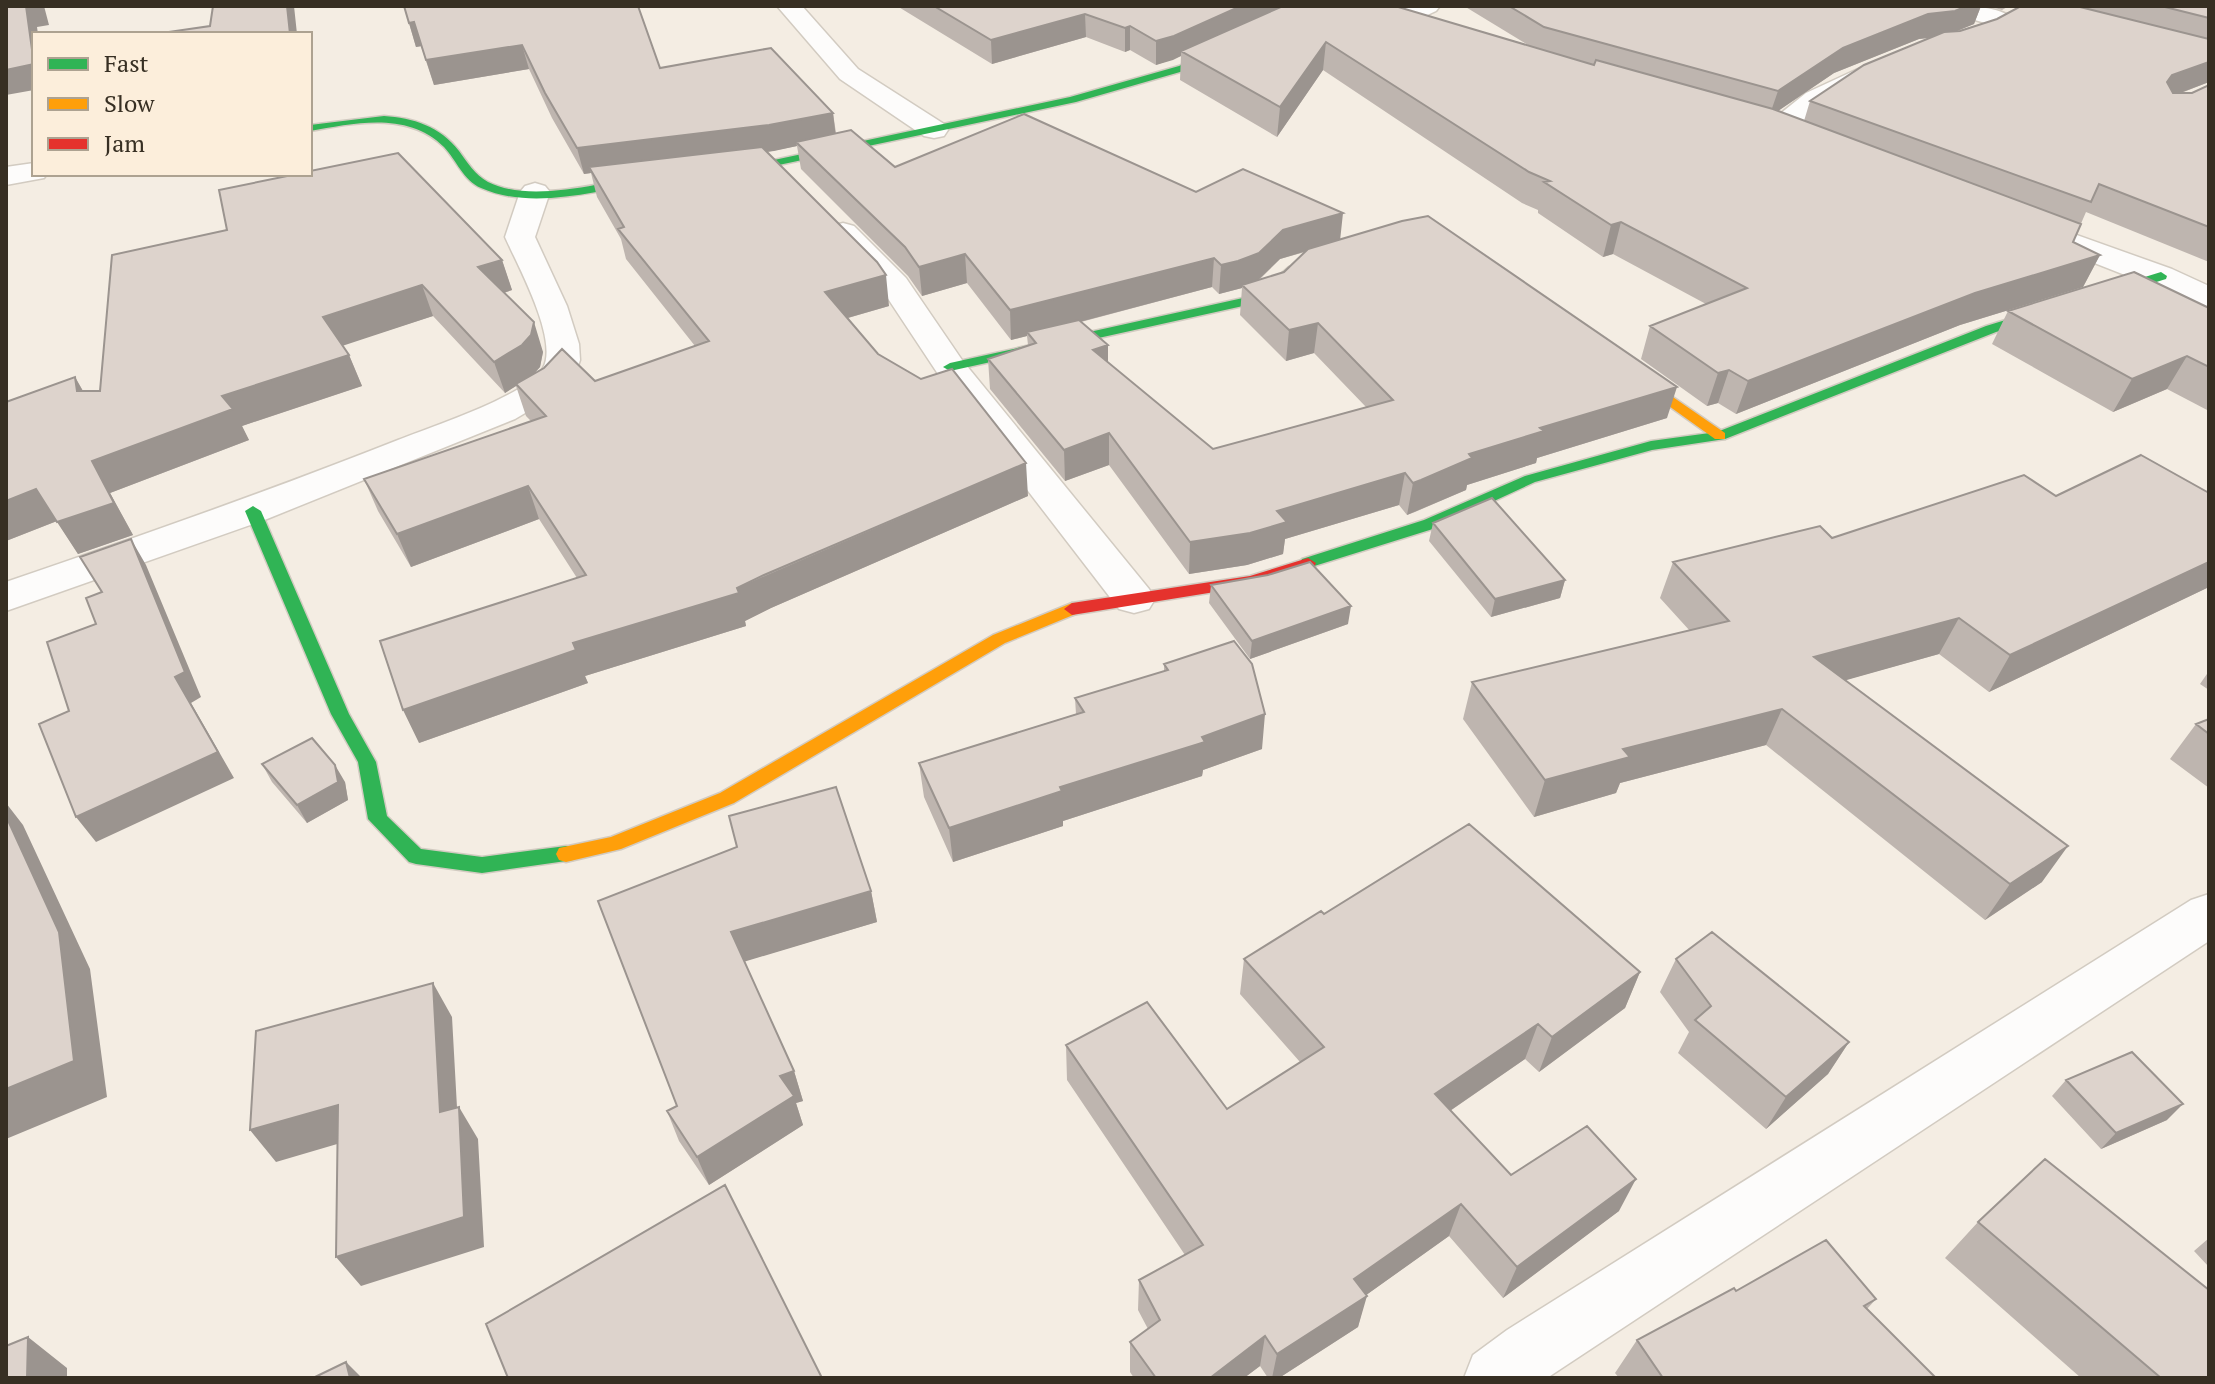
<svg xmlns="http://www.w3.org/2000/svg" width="2215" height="1384" font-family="'PT Serif',serif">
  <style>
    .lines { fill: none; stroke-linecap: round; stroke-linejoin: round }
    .street-casing { stroke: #d2cbc1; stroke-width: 3 }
    .fast-casing { stroke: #d2cbc1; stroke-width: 3 }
    .slow-casing { stroke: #d2cbc1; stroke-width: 3 }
    .jam-casing { stroke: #d2cbc1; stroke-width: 3 }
    .street { fill: #fdfcfb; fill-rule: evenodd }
    .fast { fill: #30b455; fill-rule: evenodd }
    .slow { fill: #ff9f0a; fill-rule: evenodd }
    .jam { fill: #e5322d; fill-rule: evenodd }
    .wall { fill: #beb5af; fill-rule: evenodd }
    .shaded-wall { fill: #9b948f }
    .building { fill: #ddd3cc; stroke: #9b948f; stroke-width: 2 }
  </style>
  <rect width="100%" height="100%" fill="#f4ede3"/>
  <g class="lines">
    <defs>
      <path id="street" d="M777,6H802L858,69L944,124L948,130L944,136L934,138L924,136L840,79Z
        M1366,6H1392L1398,11L1409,6H1440L1436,11C1406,25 1390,39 1366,6Z
        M1939,6C1959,6 2002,4 2015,21L2012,26L2003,28L1943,11Z
        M1860,68L1869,71L1873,76L1869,81L1824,105L1784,136L1774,138L1764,136L1760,130L1806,93Z
        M34,163V174H47L44,178L6,185V167Z
        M535,183L545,186L550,192L535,237L567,306L579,344L580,360L576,372L552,397L515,419L267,519L6,611V582C138,537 269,491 398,440C430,427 527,396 543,368C559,340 517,264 505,237L520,192L525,186Z
        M2029,218L2172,269L2209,286V308L2018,233L2014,227L2018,221Z
        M843,223L854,226L906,278L962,360L1149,589L1155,599L1149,609L1134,613L1119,609L938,374L883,291L832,238L828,232L832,226Z
        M2209,894V941L1547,1378H1464L1473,1355L1507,1330L2191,900Z"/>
      <path id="fast" d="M1307,6H1320L1187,70L1076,102L774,166L719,174L713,170L719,166L774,160L1070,97L1179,66Z
        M384,116C413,118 440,126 459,151C467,162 475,175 488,182C531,204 605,182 651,174L657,178L651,182C598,190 533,211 481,188C463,180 457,161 444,147C408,111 355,123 310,131V125Z
        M1289,267L1295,271L1274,295L1252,304L950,371L943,367L950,363L1243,298L1264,289Z
        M2161,272L2167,276L2166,279L1996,332L1725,439L1652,450L1535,482L1436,528L1308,568L1300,563L1302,559L1424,520L1525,476L1651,441L1717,432L1986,326Z
        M253,506L261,511L349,714L376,762L387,816L421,849L482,857L566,846L573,848L576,854L573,860L482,873L416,864L409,862L368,819L358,762L331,714L245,511Z"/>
      <path id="slow" d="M1625,364L1725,433V439H1715L1620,371V365Z
        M1072,603L1078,605L1080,609L1078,613L1005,643L734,803L621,849L566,862L559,860L556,854L559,848L611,837L720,793L993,635Z"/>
      <path id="jam" d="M1308,558L1316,563L1314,567L1252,586L1072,615L1064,609L1072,603L1250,576Z"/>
    </defs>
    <use href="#street" class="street-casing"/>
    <use href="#fast" class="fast-casing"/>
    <use href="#slow" class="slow-casing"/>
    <use href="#jam" class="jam-casing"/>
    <use href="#street" class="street"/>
    <use href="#fast" class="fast"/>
    <use href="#slow" class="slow"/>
    <use href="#jam" class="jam"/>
  </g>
  <path class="wall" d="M404,6L660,68L833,113L836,133L895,167L1196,192L1340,239L1667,418L1537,458L1536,463L1467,485L1466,490L1415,512L1407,515L1399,505L1285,539L1283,554L1247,565L1189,574L1109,465L1065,481L990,389L988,359L1028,345L1027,336L1011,340L967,283L922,296L908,276L801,169L797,146L767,152L889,306L848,318L878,354L1028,496L771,608L745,621L746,626L585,676L588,683L419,743L577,578L539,519L411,567L378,511L364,479L531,421L526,416L516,386L505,393L433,316L342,345L349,355L362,386L242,426L249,440L110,493L133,535L78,554L57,521L6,541V402L75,377L83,391H100L502,260L512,290L504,293L543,352L540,367L535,372L595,381L695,346L626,259L621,239L597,197L591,173L584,174L552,118L529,69L434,85L421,46L416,47ZM1305,252L1284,272L1259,280L1280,259ZM1212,287L1219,294L1242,288L1240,315L1286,361L1314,353L1366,407L1213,449L1108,363L1081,322Z
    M897,6H1395L1528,45L1464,6H1981L1974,24L1957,31L1997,19L2021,6H2209V82L2181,93H2192L2209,85V262L2086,212L2073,242L2100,255L2083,287L1960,325L1736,414L1718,403L1707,406L1641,359L1650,326L1706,304L1613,254L1603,257L1538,213V210L1522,203L1323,70L1277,137L1180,80L1181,56L1156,65L1130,50L1125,52L1086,37L992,64ZM1928,38L1810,101L1804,121L1778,111L1834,73L1919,39Z
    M1988,6H2009L2002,10Z
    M2209,308V411L2167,389L2113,412L1992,344L2008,311Z
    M2209,493V587L1989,692L1939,654L1845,680L2042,882L1985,920L1766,745L1620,783L1616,793L1534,817L1463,719L1472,682L1690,631L1660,598L1673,562L1832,538L2056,496Z
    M1433,523L1565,580L1560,598L1491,617L1429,541Z
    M1211,585L1348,624L1250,659L1209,603Z
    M1164,664L1262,749L1203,770L1202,776L1063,821V826L953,862L924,797L919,763L1076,714L1075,698L1164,671Z
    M2209,671V690L2200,684Z
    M2209,719V788L2170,759L2196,724Z
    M262,764L345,782L348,800L307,823L272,782Z
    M871,891L877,922L744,961L794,1071L803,1101L796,1103L803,1125L709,1185L679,1141L667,1111L677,1106L598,901Z
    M1324,914L1640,972L1625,1008L1539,1072L1525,1059L1450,1111L1511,1175L1619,1211L1503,1298L1449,1236L1366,1295L1358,1327L1279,1378H1268L1260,1366L1244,1378H1134L1130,1372V1342L1148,1329L1138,1310L1139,1280L1185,1255L1067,1080L1066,1045L1227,1109L1300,1062L1240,994L1244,959Z
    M1676,959L1849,1042L1828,1074L1766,1129L1678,1053L1689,1032L1660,992Z
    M2066,1080L2167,1120L2101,1149L2052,1096Z
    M1978,1222L2209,1378H2081L1945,1258Z
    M2209,1238V1267L2194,1251Z
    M1736,1291L1876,1299L1867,1309L1936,1378H1619L1615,1373L1637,1340Z"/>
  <path class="shaded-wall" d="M26,6H44L49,25L37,27L38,34H34V63Z
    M287,6H294L297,34H290Z
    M1241,6H1289L1181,51V56L1173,60L1156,65V41Z
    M1967,6H1981L1974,24L1945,36L1919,39L1834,73L1769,117L1778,91L1843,48L1928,14Z
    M1085,14L1086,37L992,64L991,40Z
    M414,22L422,46L416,47L409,23Z
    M1130,26V50L1125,52V28Z
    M1326,42L1323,70L1277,137L1280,107Z
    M522,45L529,69L434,85L426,60Z
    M2209,62V82L2159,101L2167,82L2172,75Z
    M34,64V90L6,95V70Z
    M833,113L836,138L796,142L797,146L774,151L592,173L589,167L591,173L584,174L577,148Z
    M1343,213L1340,241L1280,259L1256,282L1242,285V288L1219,294L1221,265L1283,230Z
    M1621,222L1613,254L1603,257L1611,225Z
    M965,254L967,283L922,296L919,267Z
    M2100,255L2083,287L1960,325L1736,414L1748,381L1975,293Z
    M1214,258L1212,287L1030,335L1027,332V336L1011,340L1010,310Z
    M502,260L512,290L488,298L478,267Z
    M886,275L889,306L830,323L825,292Z
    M422,285L433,316L336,348L323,317Z
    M534,322L543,352L540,367L532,376L505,393L494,362Z
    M1318,323L1314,353L1286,361L1289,330Z
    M1108,345V376L1093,350Z
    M349,355L362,386L242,426L249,440L110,493L133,535L78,554L57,522L92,461L222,396Z
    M2187,356L2167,389L2113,412L2132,379Z
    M1729,370L1718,403L1707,406L1718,373Z
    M75,377L93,409L77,391Z
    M1677,387L1667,418L1537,458L1536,463L1467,485L1466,490L1407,515L1413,483L1469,454L1540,428Z
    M1109,433V465L1065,481L1064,450Z
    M1026,463L1028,496L771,608L745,621L746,626L585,676L588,683L419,743L403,710L573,643L737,588Z
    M1405,473L1399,505L1285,539L1283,554L1247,565L1189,574L1190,542L1277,511Z
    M528,486L539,519L411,567L397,534Z
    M36,489L57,521L6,541V501Z
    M131,539L146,565L201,697L191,703L234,778L96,842L76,817L175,677Z
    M2209,562V587L1989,692L2010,655Z
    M1565,580L1560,598L1491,617L1495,599Z
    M1351,606L1348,624L1250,659L1252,641Z
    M1959,618L1939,654L1797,694L1814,657Z
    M1782,709L1766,745L1620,783L1616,793L1534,817L1545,780L1623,749Z
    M1265,714L1262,749L1203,770L1202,776L1063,821V826L953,862L949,828L1060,787Z
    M335,765L345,782L348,800L307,823L297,805Z
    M6,803L23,825L90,969L107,1097L6,1139Z
    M2068,846L2042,882L1985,920L2010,884Z
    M871,891L877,922L740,963L731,932Z
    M1640,972L1625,1008L1539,1072L1552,1037Z
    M433,983L452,1017L459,1144L440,1112Z
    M1538,1024L1525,1059L1425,1128L1435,1094Z
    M1849,1042L1828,1074L1766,1129L1786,1097Z
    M794,1071L803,1101L796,1103L803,1125L709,1185L697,1157L780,1076Z
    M2183,1104L2167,1120L2101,1149L2116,1133Z
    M338,1105L361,1137L276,1162L250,1130Z
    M459,1107L478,1139L484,1247L361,1286L336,1257Z
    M1636,1179L1619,1211L1503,1298L1517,1267Z
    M1461,1204L1449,1236L1348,1308L1367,1296L1358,1327L1279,1378H1272L1277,1354L1354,1279Z
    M1265,1336L1260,1366L1244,1378H1210Z
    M28,1337L67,1368V1378H27Z
    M346,1362L362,1378H350Z"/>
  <path class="building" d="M6,6H26L34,64L6,70Z
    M213,6H287L290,34H161V33L210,26Z
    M404,6H638L660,68L771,48L833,113L769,125L577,148L545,93L522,45L426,60L414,22L409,23Z
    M934,6H1241L1174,36L1156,41L1130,26L1125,28L1085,14L991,40Z
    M1283,6H1395L1594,65L1596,60L1773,109L2081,224L2073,242L2100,255L1975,293L1748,381L1729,370L1718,373L1650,326L1747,288L1621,222L1611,225L1544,182L1550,181L1529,172L1326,42L1280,107L1181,51Z
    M1509,6H1967L1955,11L1928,14L1843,48L1778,91L1544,27Z
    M2021,6H2076L2209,39V62L2172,75L2167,82L2173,93H2192L2209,85V227L2099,184L2091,202L1810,101L1864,65L1944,32L1960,31L1997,19Z
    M2161,6H2209V18Z
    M1024,114L1196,192L1243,169L1343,213L1283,230L1259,253L1238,261L1221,265L1214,258L1010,310L965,254L919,267L905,247L796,142L851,130L895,167Z
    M762,147L877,262L886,275L825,292L878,354L921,379L952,369L1026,463L764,575L737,588L739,593L573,643L576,650L403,710L380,641L586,575L528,486L397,534L364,479L546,416L516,384L544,368L562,349L595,381L709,341L618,229L624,227L589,167Z
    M398,153L502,260L478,267L534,322L531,335L522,345L494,362L422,285L323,317L349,355L222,396L233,409L92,461L114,503L57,522L36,489L6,501V402L75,377L77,391H100L112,255L227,230L219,190L297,174H310V171Z
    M1428,216L1677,387L1540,428L1544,431L1469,454L1472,458L1421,480L1413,483L1405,473L1277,511L1287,522L1250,533L1190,542L1109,433L1064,450L988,359L1036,343L1027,332L1079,320L1108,345L1093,350L1213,449L1393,400L1318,323L1289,330L1242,285L1284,272L1308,249L1402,221Z
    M2134,272L2209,308V367L2187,356L2132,379L2008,311Z
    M2141,455L2209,493V562L2010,655L1959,618L1814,657L2068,846L2010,884L1782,709L1623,749L1630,757L1545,780L1472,682L1729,621L1673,562L1820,526L1832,538L2024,475L2056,496Z
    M1492,498L1565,580L1495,599L1433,523Z
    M131,539L185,672L175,677L218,752L76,817L39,724L69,711L47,642L96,624L86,598L102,592L80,557Z
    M1310,562L1351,606L1252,641L1211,585L1268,575Z
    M1234,641L1252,664L1265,714L1202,737L1205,742L1060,787L1062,791L949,828L919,763L1084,712L1075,698L1168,670L1164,664Z
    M2209,719V734L2196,724Z
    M312,738L335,765L338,782L297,805L262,764Z
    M836,787L871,891L731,932L794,1071L780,1076L794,1096L697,1157L667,1111L677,1106L598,901L737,847L729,816Z
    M6,816L59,932L74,1061L6,1089Z
    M1469,824L1640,972L1552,1037L1538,1024L1435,1094L1511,1175L1587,1126L1636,1179L1517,1267L1461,1204L1354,1279L1367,1296L1277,1354L1265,1336L1210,1378H1156L1130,1342L1160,1320L1139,1280L1203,1245L1066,1045L1147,1002L1227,1109L1324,1047L1244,959L1321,911L1324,914Z
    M1712,932L1849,1042L1786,1097L1695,1020L1711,1006L1676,959Z
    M433,983L440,1112L459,1107L464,1217L336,1257L338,1105L250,1130L256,1031Z
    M2132,1052L2183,1104L2116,1133L2066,1080Z
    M2045,1159L2209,1290V1378H2161L1978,1222Z
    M725,1185L822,1378H508L486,1324Z
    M1826,1240L1876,1299L1864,1306L1936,1378H1663L1637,1340L1734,1288L1736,1291Z
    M28,1337L27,1378H6V1346Z
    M346,1362L350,1378H313Z"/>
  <rect width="2215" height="1384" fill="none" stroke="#372f23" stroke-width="16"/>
  <rect x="32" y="32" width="280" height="144" fill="#fceedb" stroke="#ada291" stroke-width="2"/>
  <rect x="48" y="58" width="40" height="12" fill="#30b455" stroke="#ada291" stroke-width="2"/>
  <text x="104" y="72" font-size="24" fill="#372f23">Fast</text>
  <rect x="48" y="98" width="40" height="12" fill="#ff9f0a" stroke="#ada291" stroke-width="2"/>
  <text x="104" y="112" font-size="24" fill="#372f23">Slow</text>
  <rect x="48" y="138" width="40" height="12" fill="#e5322d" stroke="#ada291" stroke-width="2"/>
  <text x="104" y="152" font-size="24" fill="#372f23">Jam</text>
</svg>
